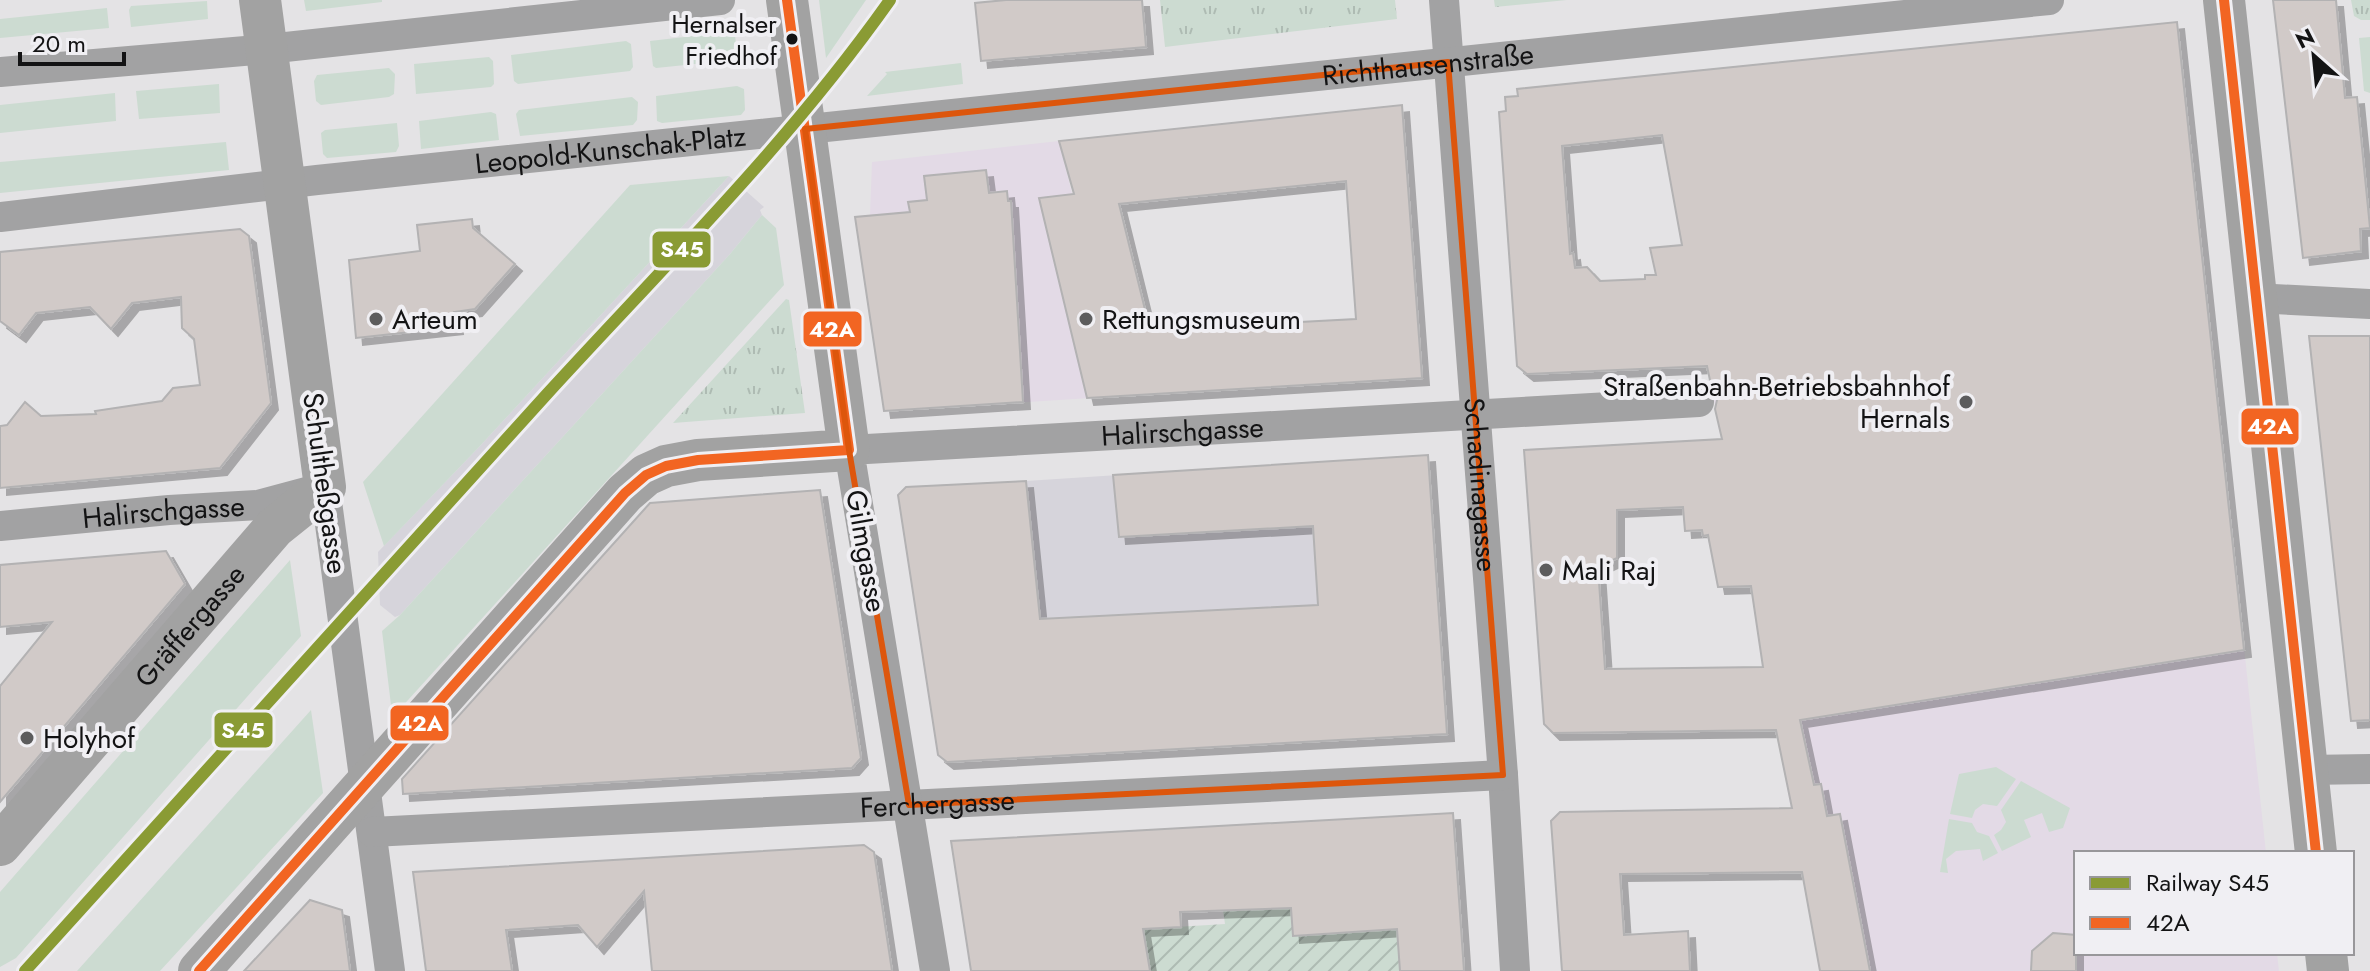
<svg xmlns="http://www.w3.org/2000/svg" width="2370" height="971" font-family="Jost,sans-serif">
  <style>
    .built { fill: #d6d4db }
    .industrial { fill: #e3dae6 }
    .grass { fill: #ccdbd1 }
    .park { fill: url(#park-tufts) }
    .garden { fill: url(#garden-furrows) }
    .building { fill: #d1cac8; stroke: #b3b2b3; stroke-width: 2; fill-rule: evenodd; filter: url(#shadow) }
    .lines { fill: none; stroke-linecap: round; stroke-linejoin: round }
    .street { stroke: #a2a2a3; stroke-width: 30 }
    .secondary { stroke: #a2a2a2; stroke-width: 42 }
    .bus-1-casing { stroke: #f0eff3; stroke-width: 16 }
    .bus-1 { stroke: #f26522; stroke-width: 10 }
    .rail-1-casing { stroke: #f0eff3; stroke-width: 18 }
    .rail-1 { stroke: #8a9b34; stroke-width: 12 }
    .marked { fill: none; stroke: #dd560c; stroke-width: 6; stroke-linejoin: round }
    .bus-dot { fill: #131314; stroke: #f0eff3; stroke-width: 3 }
    .poi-dot { fill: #5c5c5d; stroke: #f0eff3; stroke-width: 3 }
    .labels { text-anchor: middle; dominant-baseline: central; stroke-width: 8; stroke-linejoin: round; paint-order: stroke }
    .bus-label { font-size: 26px; fill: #131314; stroke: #f0eff3; text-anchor: end }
    .street-label { font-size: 28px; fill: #131314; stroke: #f0eff3 }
    .poi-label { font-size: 28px; fill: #131314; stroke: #f0eff3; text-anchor: start }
    .line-badge { stroke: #f0eff3; stroke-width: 3 }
    .badge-label { font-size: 22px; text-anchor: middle; font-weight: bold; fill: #fff }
  </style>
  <defs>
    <pattern id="park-tufts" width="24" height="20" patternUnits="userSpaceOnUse" patternTransform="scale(2)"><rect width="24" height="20" fill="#ccdbd1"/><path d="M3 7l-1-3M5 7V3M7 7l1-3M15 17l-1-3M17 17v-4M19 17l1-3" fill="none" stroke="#aebbb3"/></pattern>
    <pattern id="garden-furrows" width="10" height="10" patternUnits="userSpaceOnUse" patternTransform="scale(2)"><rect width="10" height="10" fill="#ccdbd1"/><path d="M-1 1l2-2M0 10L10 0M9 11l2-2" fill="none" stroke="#aebbb3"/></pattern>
    <filter id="shadow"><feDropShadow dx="7" dy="7" stdDeviation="0" flood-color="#0004"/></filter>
  </defs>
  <rect width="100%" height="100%" fill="#e4e3e5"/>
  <path class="built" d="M729,176L764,207L760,210L762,215L730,254L400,615L395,617L380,605L378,552L480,446Z
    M1428,455L1447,734L947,762L938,755L924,665L1040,621L1026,481Z"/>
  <path class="industrial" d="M2136,95L2137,102L2185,95L2266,853H2076V953H2277L2279,971H1820L1751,586L1663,143Z
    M1059,141L1122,396L884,411L855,217L870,215L872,162Z"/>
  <path class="grass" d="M304,0H382V2L306,11Z
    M819,0H866L826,58Z
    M207,1L208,19L131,27L129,10L131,6Z
    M107,8L109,28L0,38V19Z
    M728,32L735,36L738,57L734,60L656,68L653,66L650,41Z
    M2370,37V93L2364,91L2359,38Z
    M626,41L631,44L633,67L630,71L518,84L514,81L511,55Z
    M489,57L493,61L494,84L491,87L416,94L414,64Z
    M961,63L963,84L867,96L887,74L885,72Z
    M389,68L395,74L394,94L389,97L321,105L316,101L314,81L317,75Z
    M219,84L220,113L139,119L136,91Z
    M737,86L744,89L745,110L741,115L662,123L657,121L656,96Z
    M115,93L116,121L0,133V105Z
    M632,97L638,102L637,120L633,125L520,136L516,114L519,110Z
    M491,112L496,114L499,140L421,149L419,121Z
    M397,123L399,146L396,152L327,158L323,154L321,133L325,130Z
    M226,142L229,170L0,193V162Z
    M729,176L480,446L384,546L363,482L630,185Z
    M762,215L776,228L784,285L399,710L395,711L391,705L382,631L400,615L730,254Z
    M290,560L301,636L16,958L0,967V892Z
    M311,710L323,793L160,971H77Z
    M1996,767L2016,779L1997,806L1983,804L1975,810L1972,818L1950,814L1959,774Z
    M2021,781L2070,808L2063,828L2049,832L2042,813L2024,820L2031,837L2002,851L1994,835L2001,830L2006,822L2001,810Z
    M1949,819L1972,823L1977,832L1989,836L1998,853L1983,861L1980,849L1956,851L1946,859L1948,873L1940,872Z"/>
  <path class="park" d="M1160,0H1395L1397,19L1165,47Z
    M1494,0H1567L1495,7Z
    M2351,0H2370V20H2361L2354,16Z
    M786,299L789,300L805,413L673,423Z"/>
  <path class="garden" d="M1291,908L1293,936L1397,929L1400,971H1150L1143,929L1225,924L1223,910Z"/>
  <path class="building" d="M1006,0H1142L1146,47L981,61L975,3Z
    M2273,0H2336L2345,98L2357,97L2370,228L2360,229L2361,251L2303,258Z
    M2177,22L2244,650L1800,720L1814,785L1821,784L1827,816L1840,814L1870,971H1820L1802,872L1620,874L1624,935L1688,931L1690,971H1562L1551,821L1560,812L1792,808L1776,730L1553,733L1544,724L1524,450L1722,439L1715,409L1717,400L1712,390L1707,366L1527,374L1517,366L1499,112L1506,111L1505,97L1518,96L1517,89ZM1662,135L1682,245L1650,248L1656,275H1645V279L1600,281L1587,267L1575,268L1573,253L1570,254L1562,146ZM1683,507L1685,531L1702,530L1703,536L1708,535L1718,587L1751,586L1763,667L1605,669L1598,567L1617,558V510Z
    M1402,105L1422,378L1087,398L1039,198L1074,194L1059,141ZM1346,181L1356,319L1150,330L1119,204Z
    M986,170L989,193L1007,191L1008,201H1011L1023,402L884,411L855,217L910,212L908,202L927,200L924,176Z
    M472,219L473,228L515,264L475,309L454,312L456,327L356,338L349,260L420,251L417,225Z
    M240,229L249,236L271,403L220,468L0,488V426L7,425L25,402L41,416L96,414L95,411L162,401L173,388L200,385L194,339L182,328L181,297L132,303L111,329L90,307L36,313L19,335L0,321V252Z
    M2309,336H2370V720L2351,721Z
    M1428,455L1447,734L947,762L938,755L898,495L906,487L1026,481L1040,619L1318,605L1313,526L1119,537L1113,475Z
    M820,490L861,758L852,768L403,794L402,779L650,503Z
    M166,551L185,584L0,802V686L52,622L0,627V565Z
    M1453,813L1464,971H1400L1397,929L1293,936L1291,908L1180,912L1181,927L1143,929L1150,971H971L951,841Z
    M864,845L874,852L892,971H652L644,891L597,947L578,925L506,930L512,971H426L413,872Z
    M310,900L342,910L350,971H244Z
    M2053,933L2076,935V971H2031L2032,951Z"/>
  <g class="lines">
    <g class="street">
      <path id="s1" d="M1444,0L1503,775L1515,971"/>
      <path d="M0,72L267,49L720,0"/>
      <path id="s2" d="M0,217L317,180L2049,0"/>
      <path d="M2255,298L2370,304"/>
      <path id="s3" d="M0,526L169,510L258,505L325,487L390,971"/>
      <path d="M2307,770L2370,769"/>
      <path id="s4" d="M372,832L1503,775"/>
      <path id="s5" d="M935,971L849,450L1699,402"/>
    </g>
    <g class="secondary">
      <path d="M2224,0L2316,853"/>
      <path id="s6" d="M0,845L274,528L325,487L260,0"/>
      <path d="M2326,953L2328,971"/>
      <path d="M199,971L625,493L646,475L666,466L698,460L849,450L787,0"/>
    </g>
    <defs>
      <path id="bus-1" d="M2224,0L2316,853
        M199,971L625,493L646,475L666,466L698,460L849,450L787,0"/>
    </defs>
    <use href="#bus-1" class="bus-1-casing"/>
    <use href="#bus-1" class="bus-1"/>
    <defs>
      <path id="rail-1" d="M25,971C199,779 373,586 547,394C665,265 789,143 890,0"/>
    </defs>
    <use href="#rail-1" class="rail-1-casing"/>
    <use href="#rail-1" class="rail-1"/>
  </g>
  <path class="marked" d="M1448,62L1503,775L909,805L849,450L805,129Z"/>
  <circle class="bus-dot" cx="792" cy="39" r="7"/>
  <g class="poi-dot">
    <circle cx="376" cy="319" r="8"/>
    <circle cx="1086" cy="319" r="8"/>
    <circle cx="1966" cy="402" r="8"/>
    <circle cx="1546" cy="570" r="8"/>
    <circle cx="27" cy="738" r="8"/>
  </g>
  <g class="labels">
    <g class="bus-label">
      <text x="777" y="24">Hernalser<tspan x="777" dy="32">Friedhof</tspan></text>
    </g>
    <g class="street-label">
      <text stroke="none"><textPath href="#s2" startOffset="1436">Richthausenstraße</textPath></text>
      <text stroke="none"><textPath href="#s2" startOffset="614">Leopold-Kunschak-Platz</textPath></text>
      <text stroke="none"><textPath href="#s5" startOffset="862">Halirschgasse</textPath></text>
      <text transform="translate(325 483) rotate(82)">Schultheßgasse</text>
      <text stroke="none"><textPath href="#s1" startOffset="486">Schadinagasse</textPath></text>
      <text stroke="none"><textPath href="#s3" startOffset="164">Halirschgasse</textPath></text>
      <text transform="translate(866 551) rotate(80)">Gilmgasse</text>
      <text stroke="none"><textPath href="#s6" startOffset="290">Gräffergasse</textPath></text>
      <text stroke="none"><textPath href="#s4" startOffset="566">Ferchergasse</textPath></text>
    </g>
    <g class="poi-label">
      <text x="392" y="319">Arteum</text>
      <text x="1102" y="319">Rettungsmuseum</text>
      <text x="1950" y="386" text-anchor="end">Straßenbahn-Betriebsbahnhof<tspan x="1950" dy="32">Hernals</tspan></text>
      <text x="1562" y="570">Mali Raj</text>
      <text x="43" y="738">Holyhof</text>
    </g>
  </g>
  <g class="line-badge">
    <rect x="651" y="230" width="61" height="39" rx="8" fill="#8a9b34"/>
    <rect x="802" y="310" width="61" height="38" rx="8" fill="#f26522"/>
    <rect x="2240" y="407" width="60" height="39" rx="8" fill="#f26522"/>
    <rect x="389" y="704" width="61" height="38" rx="8" fill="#f26522"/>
    <rect x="213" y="711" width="61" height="38" rx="8" fill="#8a9b34"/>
  </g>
  <g class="badge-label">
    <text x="682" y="257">S45</text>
    <text x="832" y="337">42A</text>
    <text x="2270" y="434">42A</text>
    <text x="420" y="731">42A</text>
    <text x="243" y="738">S45</text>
  </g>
  <rect x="2074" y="851" width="280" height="104" fill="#f0eff3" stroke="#98979a" stroke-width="2"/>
  <rect x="2090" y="877" width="40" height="12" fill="#8a9b34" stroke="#98979a" stroke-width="2"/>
  <text x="2146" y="891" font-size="24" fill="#131314">Railway S45</text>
  <rect x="2090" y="917" width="40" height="12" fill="#f26522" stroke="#98979a" stroke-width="2"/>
  <text x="2146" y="931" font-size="24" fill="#131314">42A</text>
  <g transform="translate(2314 56) rotate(333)" stroke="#f0eff3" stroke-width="6" paint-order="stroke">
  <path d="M0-6L14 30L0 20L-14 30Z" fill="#131314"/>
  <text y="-12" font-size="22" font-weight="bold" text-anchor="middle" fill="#131314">N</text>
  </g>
  <path d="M20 52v12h104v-12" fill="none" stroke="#131314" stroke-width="4"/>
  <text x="32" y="52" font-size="24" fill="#131314" stroke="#f0eff3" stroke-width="6" paint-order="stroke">20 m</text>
</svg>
